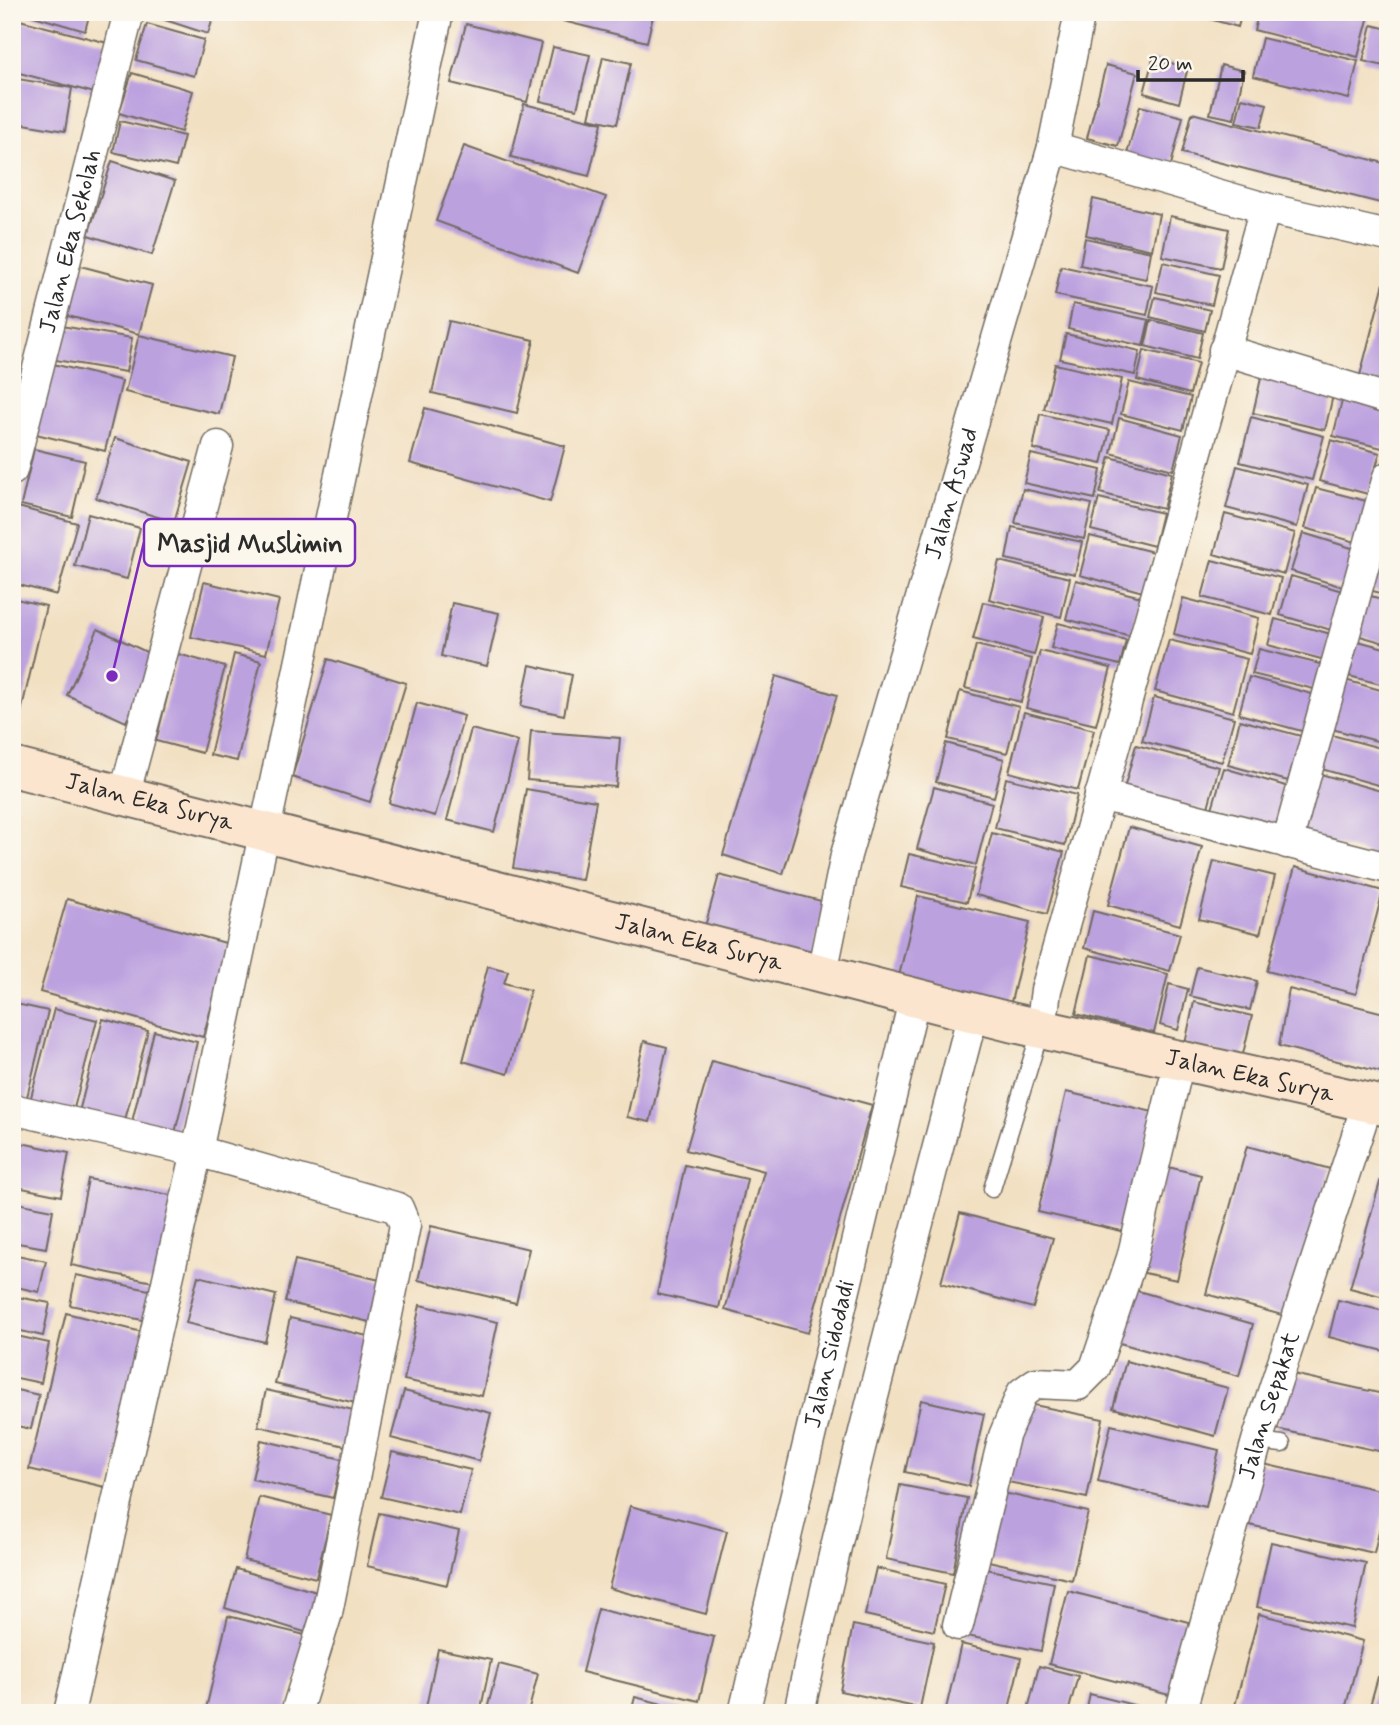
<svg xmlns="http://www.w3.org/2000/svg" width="1400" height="1725" font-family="Mynerve,sans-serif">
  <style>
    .building { fill: #bca1df }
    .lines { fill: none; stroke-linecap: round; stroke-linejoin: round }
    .lane-casing { stroke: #716a60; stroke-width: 19 }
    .street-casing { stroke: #716a60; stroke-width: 33 }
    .secondary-casing { stroke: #716a60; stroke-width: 42 }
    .lane { stroke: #fff; stroke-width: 16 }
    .street { stroke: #fff; stroke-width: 30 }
    .secondary { stroke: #fbe5cf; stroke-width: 38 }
    .labels { text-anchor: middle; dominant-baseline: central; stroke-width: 6; stroke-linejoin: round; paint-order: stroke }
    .street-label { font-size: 24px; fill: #2b2b2b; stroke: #fbf7ec }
    .leader { fill: none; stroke: #7b2cbf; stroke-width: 2.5 }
    .callout-dot { fill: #7b2cbf; stroke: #fbf7ec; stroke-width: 2.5 }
    .callout { fill: #fbf7ec; stroke: #7b2cbf; stroke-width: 2.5 }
    .callout-label { font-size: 26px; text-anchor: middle; font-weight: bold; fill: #2b2b2b }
  </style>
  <rect width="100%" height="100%" fill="#fbf7ec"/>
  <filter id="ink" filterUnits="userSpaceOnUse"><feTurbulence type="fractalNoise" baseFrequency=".0143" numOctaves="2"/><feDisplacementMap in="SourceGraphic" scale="14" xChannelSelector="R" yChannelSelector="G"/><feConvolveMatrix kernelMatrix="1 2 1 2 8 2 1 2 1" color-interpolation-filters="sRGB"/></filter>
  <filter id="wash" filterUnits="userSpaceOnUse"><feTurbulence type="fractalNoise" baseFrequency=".00686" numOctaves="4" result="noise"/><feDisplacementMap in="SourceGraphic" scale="28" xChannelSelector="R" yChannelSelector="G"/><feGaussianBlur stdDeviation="1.57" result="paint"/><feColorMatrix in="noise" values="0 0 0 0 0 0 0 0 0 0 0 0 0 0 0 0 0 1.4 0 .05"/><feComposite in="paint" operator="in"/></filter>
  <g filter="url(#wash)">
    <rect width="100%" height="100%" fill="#f2e0c2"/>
    <g id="blocks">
      <path class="building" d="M20,12H90L85,31Z
        M151,12H215L208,34L150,15Z
        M515,12H549L547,21Z
        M565,12H654L647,42L563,21Z
        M1185,12H1242L1238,27Z
        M1259,12H1370L1358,57L1254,30Z
        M12,18L115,45L102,95L12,71Z
        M147,24L204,40L194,76L136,60Z
        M466,24L541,43L527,102L451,83Z
        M1372,25L1388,29V67L1363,61Z
        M1262,38L1358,61L1349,99L1253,76Z
        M553,47L590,55L577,109L540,101Z
        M603,57L631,63L617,124L589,118Z
        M1153,59L1188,67L1179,103L1144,93Z
        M1106,65L1137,73L1118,146L1087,138Z
        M1221,65L1244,71L1234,119L1210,114Z
        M132,73L193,91L181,132L119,113Z
        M12,78L72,88L65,131L12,122Z
        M1242,98L1267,104L1261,127L1236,122Z
        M524,104L602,123L589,176L511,157Z
        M1140,106L1183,117L1170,169L1126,158Z
        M1192,113L1388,164V205L1182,153Z
        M120,121L184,136L176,167L113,152Z
        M464,146L606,197L578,273L436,221Z
        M112,161L175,181L152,255L88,235Z
        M1093,199L1159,214L1152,250L1086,235Z
        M1170,216L1229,229L1221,268L1162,256Z
        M1085,238L1151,252L1146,279L1080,265Z
        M1163,262L1219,275L1212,305L1156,292Z
        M73,264L152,285L139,334L60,314Z
        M1061,266L1153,286L1147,315L1055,295Z
        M1385,279L1388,280V395L1357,387Z
        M1155,297L1210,310L1205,331L1150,317Z
        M1073,304L1149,320L1143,346L1068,329Z
        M1151,320L1203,333L1197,359L1145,346Z
        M449,321L534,340L517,413L432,393Z
        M50,324L132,338L126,372L44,358Z
        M1066,334L1140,351L1135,375L1060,359Z
        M139,335L232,357L219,414L125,392Z
        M1144,350L1198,363L1190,394L1137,380Z
        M49,363L122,381L105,451L32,433Z
        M1055,364L1122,379L1112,424L1044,409Z
        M1262,374L1334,391L1325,430L1253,413Z
        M12,380L19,381L13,406H12Z
        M1129,382L1191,397L1183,430L1121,414Z
        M1343,397L1388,408L1386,449L1333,436Z
        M425,408L565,446L550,502L410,463Z
        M1040,414L1110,430L1102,464L1033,449Z
        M1251,417L1324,436L1312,480L1240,462Z
        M1119,418L1182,435L1173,470L1111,453Z
        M115,438L192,462L174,522L96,498Z
        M1331,440L1380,453L1368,494L1319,481Z
        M34,449L85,461L72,517L21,505Z
        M1031,454L1101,470L1095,499L1024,483Z
        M1110,457L1172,473L1163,509L1100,493Z
        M1237,466L1308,485L1297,527L1226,508Z
        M1316,488L1370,502L1359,543L1305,528Z
        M1023,489L1092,504L1084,539L1015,523Z
        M1099,498L1162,513L1154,546L1091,530Z
        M18,507L77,523L57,595L12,583V527Z
        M88,514L140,528L127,579L75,566Z
        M1225,514L1295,533L1284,574L1214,554Z
        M1012,527L1082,542L1075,574L1006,559Z
        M1303,533L1358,550L1346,588L1291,571Z
        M1090,536L1153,552L1143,592L1080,575Z
        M1381,547L1388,549V595L1369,590Z
        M1212,560L1281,578L1272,615L1202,597Z
        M999,561L1070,578L1061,617L989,599Z
        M1291,576L1349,593L1338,632L1280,615Z
        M1076,580L1141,597L1131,636L1066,619Z
        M204,582L279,600L266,654L191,637Z
        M1364,594L1388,601V644L1353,634Z
        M12,598L46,606L13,746H12Z
        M1183,598L1259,618L1250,654L1174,634Z
        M983,602L1044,617L1034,655L973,639Z
        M452,603L499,613L487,666L441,656Z
        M1275,619L1331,634L1325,660L1268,645Z
        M1058,623L1126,640L1120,665L1051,648Z
        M98,629L157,657L126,722L67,695Z
        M1169,640L1247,659L1233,712L1155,691Z
        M1358,641L1388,649V686L1349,676Z
        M976,645L1032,659L1021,702L965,688Z
        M1259,649L1324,665L1318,690L1252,674Z
        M1040,651L1111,668L1096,725L1026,708Z
        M178,654L225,667L202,753L156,741Z
        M234,654L261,661L237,761L210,755Z
        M328,659L406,683L370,802L292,777Z
        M530,665L572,675L564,715L521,706Z
        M776,676L837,695L783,874L723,855Z
        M1249,677L1319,696L1309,733L1239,714Z
        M1345,680L1388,692V744L1332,729Z
        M960,691L1019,707L1007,753L948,739Z
        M1154,697L1234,718L1222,762L1142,741Z
        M417,703L464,716L435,816L389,803Z
        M1024,712L1094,730L1078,790L1009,772Z
        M1240,720L1301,736L1288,781L1228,765Z
        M471,729L518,741L494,832L447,820Z
        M531,731L620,738L616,787L527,780Z
        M1328,734L1388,750V788L1318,768Z
        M946,743L1004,759L994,797L936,782Z
        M1136,745L1219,767L1207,811L1124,789Z
        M1224,768L1289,787L1276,831L1211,812Z
        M1317,773L1388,793V834L1381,858L1300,835Z
        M1006,778L1077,795L1065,845L995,828Z
        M934,787L992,803L976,865L917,849Z
        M526,789L596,801L582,880L513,868Z
        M1129,827L1202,847L1180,925L1108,905Z
        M992,833L1064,852L1047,914L976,895Z
        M909,854L975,869L967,902L901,887Z
        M1214,861L1275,876L1260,934L1199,919Z
        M1295,867L1383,891L1356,994L1267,971Z
        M719,875L825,902L811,961L703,934Z
        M918,896L1030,922L1011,1002L899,976Z
        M67,899L229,944L203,1037L40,992Z
        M1093,911L1180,934L1170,971L1084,948Z
        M1090,955L1168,974L1154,1033L1076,1014Z
        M488,966L508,971L504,983L530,990L508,1074L463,1061Z
        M1197,967L1257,981L1250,1010L1190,996Z
        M1169,984L1188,989L1178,1030L1160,1025Z
        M1289,989L1388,1014V1074L1279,1046Z
        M1194,1002L1252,1016L1242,1058L1185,1044Z
        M12,1003L48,1011L26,1101L12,1098Z
        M54,1009L97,1020L73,1112L30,1101Z
        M103,1019L148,1031L124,1124L79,1112Z
        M154,1031L197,1042L174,1137L131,1126Z
        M644,1041L667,1047L650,1122L627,1117Z
        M712,1061L872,1105L808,1333L725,1310L764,1171L686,1150Z
        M1066,1092L1153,1112L1126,1232L1038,1212Z
        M12,1141L69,1153L61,1196L12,1186Z
        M1247,1146L1330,1169L1289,1317L1206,1294Z
        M685,1165L747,1179L719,1308L657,1294Z
        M1168,1167L1201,1175L1177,1280L1144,1273Z
        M1382,1175L1388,1177V1298L1350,1288Z
        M88,1179L175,1196L158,1283L71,1265Z
        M12,1202L53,1210L46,1248L12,1242Z
        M960,1213L1053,1238L1033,1308L941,1283Z
        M431,1226L529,1249L516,1303L418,1280Z
        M12,1254L46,1261L39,1292L12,1286Z
        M295,1260L384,1281L374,1323L285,1302Z
        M76,1275L159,1292L152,1322L70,1305Z
        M198,1276L276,1295L265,1342L186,1323Z
        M1131,1289L1253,1324L1239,1376L1116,1342Z
        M12,1296L50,1303L43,1336L12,1329Z
        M1338,1300L1388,1312V1352L1329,1337Z
        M420,1305L498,1322L482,1396L404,1380Z
        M66,1313L146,1333L109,1488L29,1469Z
        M290,1318L376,1338L360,1404L275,1384Z
        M12,1335L49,1343L41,1383L12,1377Z
        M1126,1361L1228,1388L1215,1436L1113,1408Z
        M1288,1373L1388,1395V1453L1276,1429Z
        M12,1389L39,1395L31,1429L12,1425Z
        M266,1390L362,1412L354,1448L258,1426Z
        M404,1391L491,1413L479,1461L391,1438Z
        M921,1400L984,1414L969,1486L905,1472Z
        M1024,1403L1103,1419L1087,1498L1008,1482Z
        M1111,1425L1219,1450L1206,1507L1098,1481Z
        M261,1440L342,1459L333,1498L252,1479Z
        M392,1452L471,1470L460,1515L381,1497Z
        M1259,1463L1388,1492L1374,1553L1245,1524Z
        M12,1472L19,1473L13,1499H12Z
        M900,1485L967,1498L953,1573L886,1559Z
        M999,1492L1088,1512L1072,1580L984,1560Z
        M259,1497L331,1515L316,1578L244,1560Z
        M630,1506L727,1531L706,1614L609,1588Z
        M379,1513L459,1531L447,1585L367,1566Z
        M1271,1542L1366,1563L1352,1628L1257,1607Z
        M876,1568L945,1584L934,1631L865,1615Z
        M981,1568L1054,1583L1041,1651L967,1636Z
        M236,1569L320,1593L308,1633L225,1608Z
        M1068,1591L1196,1624L1177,1697L1049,1664Z
        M598,1609L714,1637L699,1701L582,1672Z
        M1259,1614L1363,1641L1344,1713H1233Z
        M228,1616L305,1635L286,1713H205Z
        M853,1625L934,1642L920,1708L840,1691Z
        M961,1644L1021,1658L1008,1713H945Z
        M1388,1646V1674L1380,1672Z
        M438,1649L491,1660L480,1713L425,1712Z
        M499,1664L538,1674L528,1713H486Z
        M1039,1666L1078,1676L1068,1713H1027Z
        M1378,1677L1388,1679V1713H1368Z
        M1090,1694L1161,1712V1713H1086Z
        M635,1697L694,1712V1713H631Z"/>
    </g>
  </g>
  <g filter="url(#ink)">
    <use href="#blocks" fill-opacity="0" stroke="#716a60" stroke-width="2"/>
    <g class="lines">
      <defs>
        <path id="lane" d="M992,1189L1041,1029
          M1257,1441L1282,1444"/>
        <g id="street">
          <path d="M1053,147L1265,208L1388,236"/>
          <path d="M1224,350L1388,399"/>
          <path id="s1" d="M12,470L129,12"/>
          <path d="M1100,795L1388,868"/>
          <path d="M124,796L218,446"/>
          <path d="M1287,843L1388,477"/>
          <path id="s2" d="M822,973L846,855L1053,147L1080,12"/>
          <path d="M1041,1029L1046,990L1265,208"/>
          <path d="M12,1109L197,1151L398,1208L405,1225L327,1613L296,1713"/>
          <path d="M958,1625L1004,1436L1022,1393L1036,1383L1078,1385L1095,1368L1132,1258L1180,1058"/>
          <path d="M69,1713L197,1151L438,12"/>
          <path id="s3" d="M744,1713L915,996"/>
          <path d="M799,1713C848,1477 913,1245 973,1013"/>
          <path id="s4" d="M1180,1713L1257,1441L1368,1102"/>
        </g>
        <g id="secondary">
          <path id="s5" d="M12,767L1010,1022L1388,1107"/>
        </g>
      </defs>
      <use href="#lane" class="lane-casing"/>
      <use href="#street" class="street-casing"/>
      <use href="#secondary" class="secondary-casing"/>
      <use href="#lane" class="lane"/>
      <use href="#street" class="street"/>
      <use href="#secondary" class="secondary"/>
    </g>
  </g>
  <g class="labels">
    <g class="street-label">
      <text stroke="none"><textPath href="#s1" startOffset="236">Jalan Eka Sekolah</textPath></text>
      <text stroke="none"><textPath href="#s2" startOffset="497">Jalan Aswad</textPath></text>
      <text stroke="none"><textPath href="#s5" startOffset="142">Jalan Eka Surya</textPath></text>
      <text stroke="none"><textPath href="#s5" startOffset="709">Jalan Eka Surya</textPath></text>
      <text stroke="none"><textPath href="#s5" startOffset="1276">Jalan Eka Surya</textPath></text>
      <text stroke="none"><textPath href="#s3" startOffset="369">Jalan Sidodadi</textPath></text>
      <text stroke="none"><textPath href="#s4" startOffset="320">Jalan Sepakat</textPath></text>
    </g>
  </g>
  <path class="leader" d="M112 676L144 542"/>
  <circle class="callout-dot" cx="112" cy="676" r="7"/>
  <rect class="callout" x="144" y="519" width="211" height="47" rx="7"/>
  <g class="callout-label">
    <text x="250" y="552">Masjid Muslimin</text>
  </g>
  <rect width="1400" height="1725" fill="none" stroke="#fbf7ec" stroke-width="42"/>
  <path d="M1138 70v10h105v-10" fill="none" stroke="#2b2b2b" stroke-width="3.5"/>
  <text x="1148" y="70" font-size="21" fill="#2b2b2b" stroke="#fbf7ec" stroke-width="5" paint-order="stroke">20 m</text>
</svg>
